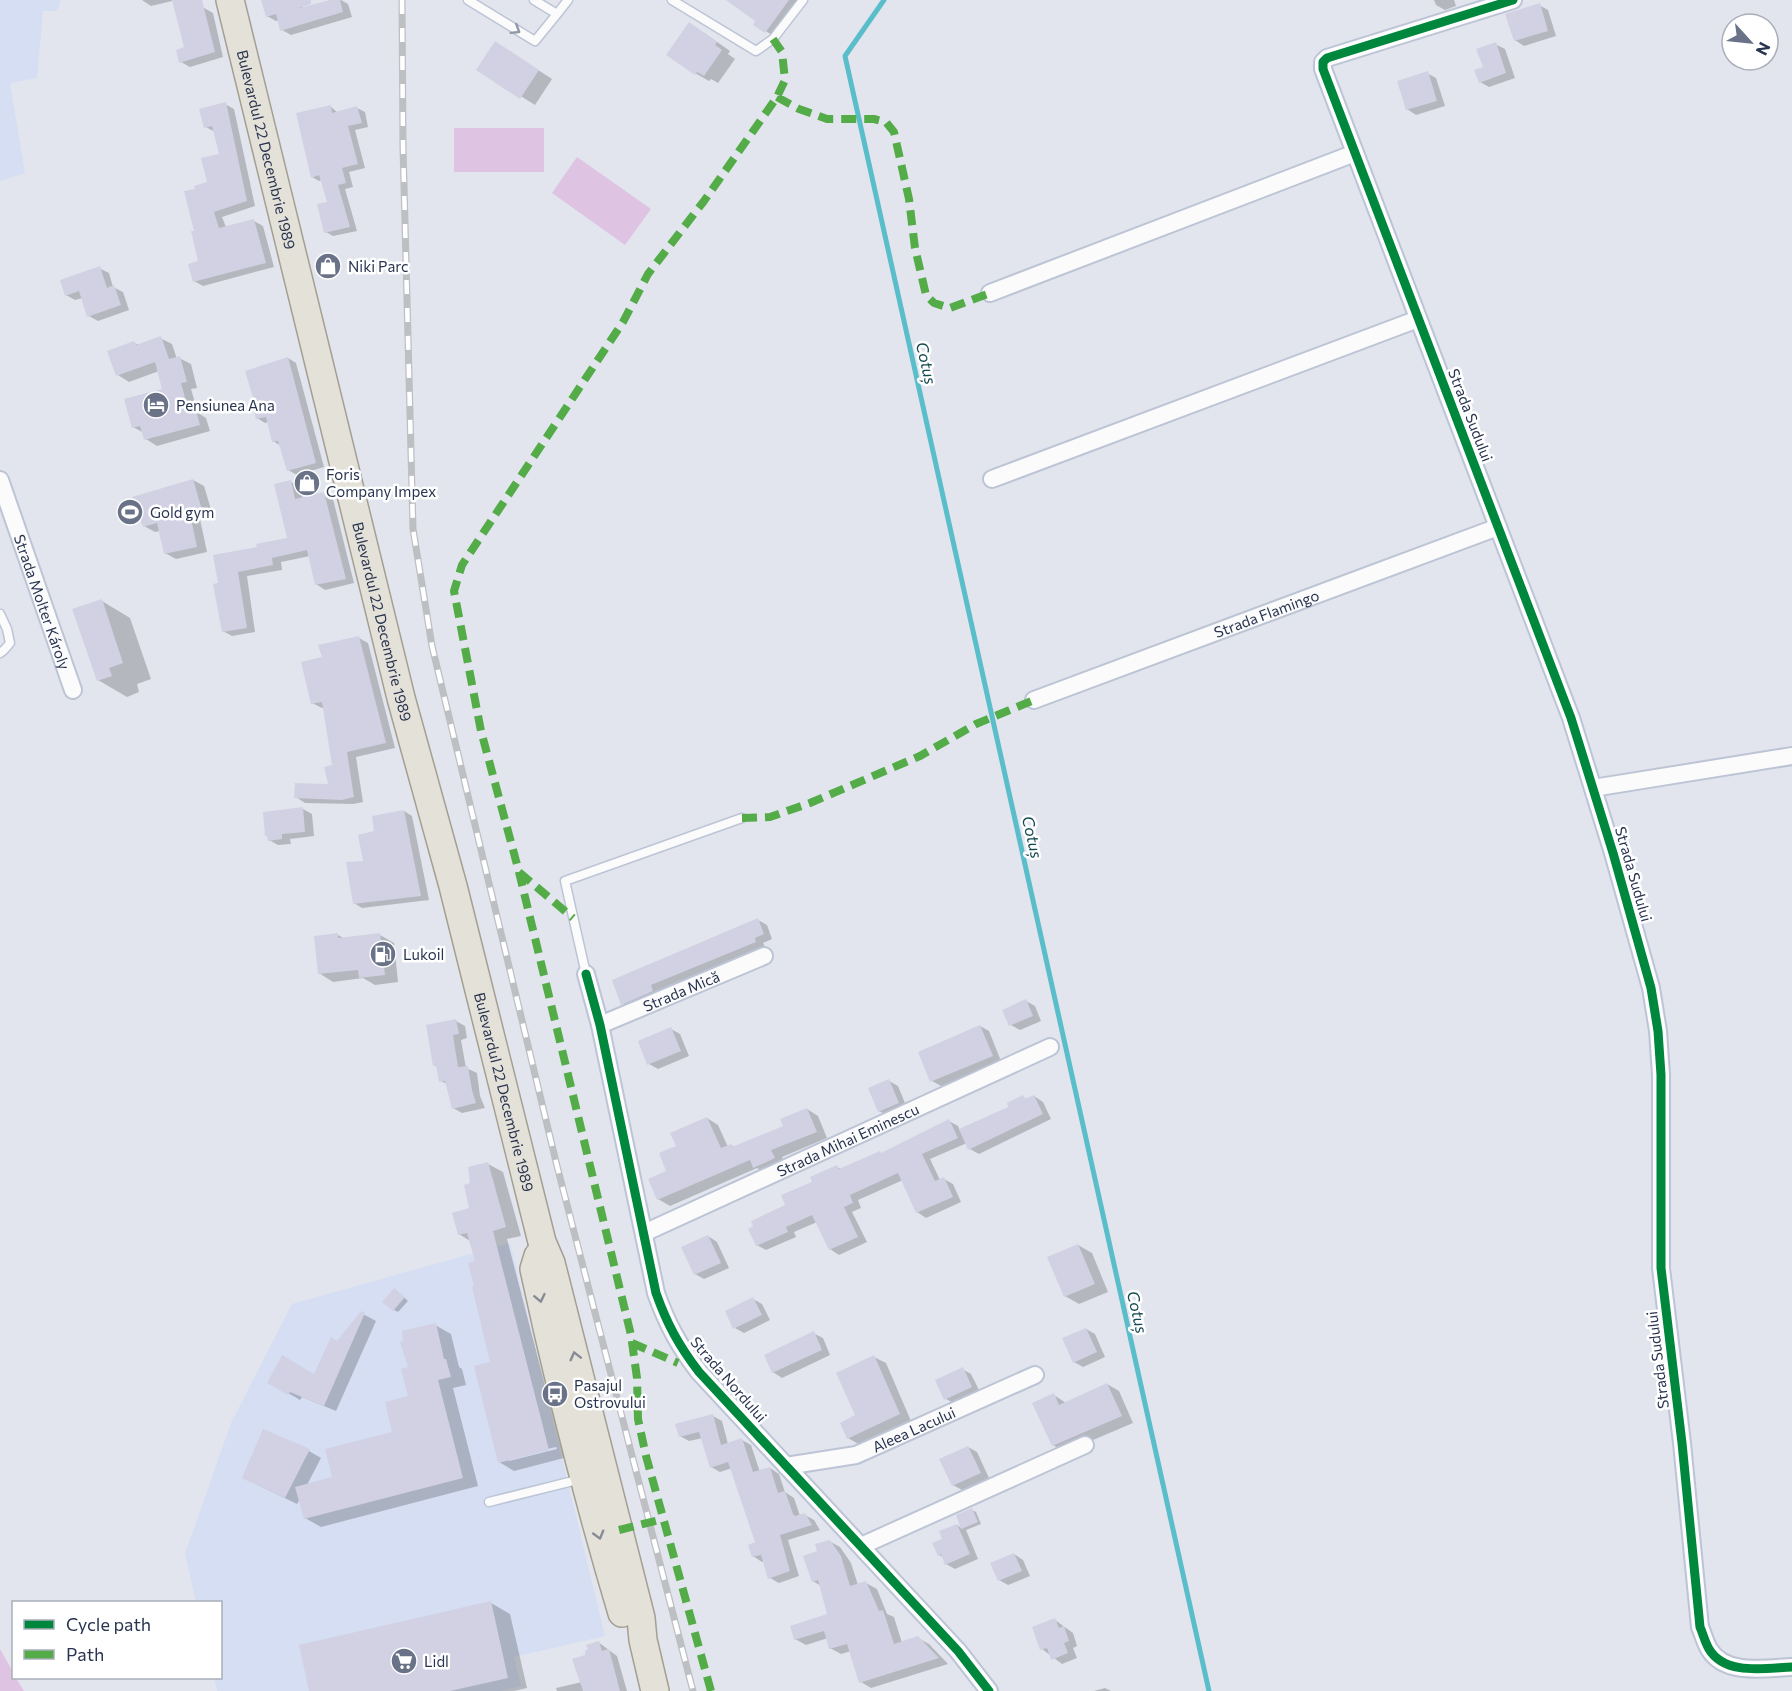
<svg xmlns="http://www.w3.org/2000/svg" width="1792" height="1691" font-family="Commissioner,sans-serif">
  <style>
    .built { fill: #d5def2 }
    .green { fill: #dfc3e3 }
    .shadow { fill: #0003; fill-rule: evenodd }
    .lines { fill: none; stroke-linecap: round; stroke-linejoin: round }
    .stream { stroke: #5abdca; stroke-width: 5 }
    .building { fill: #d1d1e3 }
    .service-casing { stroke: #bcc4d5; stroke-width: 11 }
    .minor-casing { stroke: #bcc4d5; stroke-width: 20 }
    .primary-casing { stroke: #a39f93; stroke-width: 30 }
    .service { stroke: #fbfbfc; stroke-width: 8 }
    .minor { stroke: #fbfbfc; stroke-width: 16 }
    .primary { stroke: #e4e1d8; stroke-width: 27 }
    .rail-casing { stroke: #bdbfc3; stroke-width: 7 }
    .rail { stroke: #fff; stroke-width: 4.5; stroke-dasharray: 14; stroke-linecap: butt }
    .quiet { stroke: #53ac48; stroke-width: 8; stroke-dasharray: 15 8; stroke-linecap: butt }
    .cycleway-casing { stroke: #fff; stroke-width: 13 }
    .cycleway { stroke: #00873e; stroke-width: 9 }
    .oneway { stroke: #9298a6 }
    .oneway2 { stroke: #868a94 }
    .labels { text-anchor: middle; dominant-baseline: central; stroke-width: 5; stroke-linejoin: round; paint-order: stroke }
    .street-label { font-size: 15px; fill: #293450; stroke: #fff }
    .poi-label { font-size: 15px; fill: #293450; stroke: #fff; text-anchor: start }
    .water-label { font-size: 16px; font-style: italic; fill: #124a50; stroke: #fff }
  </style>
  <rect width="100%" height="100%" fill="#e2e5ed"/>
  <path class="built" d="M0,0H61L57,11H43L37,78L10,83L25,173L0,181Z
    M510,1243L605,1636L514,1657L521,1686L500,1691H217L214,1678H220V1602H196L185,1554L231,1423L292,1304Z"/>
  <path class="green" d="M454,128H544V172H454Z
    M577,157L651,209L625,245L552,193Z
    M0,1649L13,1672L14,1678H16L24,1691H0Z"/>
  <path class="shadow" d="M142,0H172V1L151,6Z
    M264,0H300L303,8L341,0L348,4L352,17L291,35L282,30L279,20L276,21L267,16Z
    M729,0H806L778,39L755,24L757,20Z
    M1434,0H1454L1456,6L1445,10L1436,5Z
    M1539,5L1548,10L1556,36L1524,46L1515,40Z
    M204,8L213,13L223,57L190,67L181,62Z
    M703,32L730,51L728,54L735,59L718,83L711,79L709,81L695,73Z
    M1495,44L1505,49L1515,78L1489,87L1480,82Z
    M509,51L552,79L535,105L478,69Z
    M1427,73L1436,78L1445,106L1416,115L1407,109Z
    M225,104L234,109L255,206L222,217L226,227L254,221L263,226L274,267L203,286L194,281L200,263L196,232L197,190L209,183L221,155L215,132L206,127Z
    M330,106L338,113L357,108L365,112L368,127L355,130L365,168L349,172L353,187L345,189L357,231L333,236L326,232L329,203L322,180L319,181L312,177Z
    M99,268L109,273L113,287L123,292L129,310L98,321L89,316L83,298L75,300L66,295Z
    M160,338L172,344L177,359L179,358L191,364L197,388L191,389L198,413L206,418L210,431L157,446L146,439L144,433L133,427L164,390L159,371L129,382L118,375L134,343L139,345Z
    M288,358L296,363L324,467L297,475L288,470L281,446L273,441L268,422L265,423L257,418V405Z
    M193,480L204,486L213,516L200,519L207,552L176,559L165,553L160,531L155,532L144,526Z
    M291,482L300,487L303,499L324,494L333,499L354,583L325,590L316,584L310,556L281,562L282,570L247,576L255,632L232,636L223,631L220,585L258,548L289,539Z
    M102,601L130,618L151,679L137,684L139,692L127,697L98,680Z
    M359,638L368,643L395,748L356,757L363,802L353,804L305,803L296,797L330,786L334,766L325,708H322L312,703L324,658Z
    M303,809L312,814L314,836L290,839L291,844L278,845L269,840Z
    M404,811L412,816L429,900L362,908L354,903L365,862L376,833Z
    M758,920L767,925L772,939L763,943L765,947L659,990L661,996L632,1009L623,1004L614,980Z
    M338,935L345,939L380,935L394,943L398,982L375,985L363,978L333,982L319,973Z
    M1026,1001L1035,1006L1041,1021L1020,1030L1011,1025Z
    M456,1021L465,1026L467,1038L461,1040L466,1068L477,1073L480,1096L485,1108L462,1113L453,1108L447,1084L441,1081L438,1067L434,1065Z
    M980,1026L989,1031L1001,1061L941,1086L932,1081Z
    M671,1029L680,1034L689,1056L658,1069L649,1064Z
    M889,1081L898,1086L907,1108L888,1116L879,1111Z
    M1034,1096L1043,1102L1051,1119L979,1154L970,1149L967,1143L930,1159L940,1180L944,1179L953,1184L961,1202L926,1218L917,1212L903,1180L858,1200L861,1208L852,1212L867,1242L839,1255L830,1249L817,1222L794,1232L796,1237L766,1250L757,1245L787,1206L814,1182L837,1167L841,1169L882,1154L949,1121L958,1126L960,1131L1010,1107L1023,1097L1027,1100Z
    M807,1109L818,1116L827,1138L782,1157L785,1164L765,1173L757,1168L670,1206L658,1199L678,1146L707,1118L718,1125L728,1147L731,1145L735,1148L785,1127Z
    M488,1164L503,1172L521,1236L507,1239L564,1458L514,1471L499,1462L492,1363L476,1287V1262L470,1241L459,1234L471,1209L472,1184ZM556,1447L557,1449L509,1461V1458Z
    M708,1236L717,1242L729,1268L704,1279L695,1274Z
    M1078,1245L1092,1253L1108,1292L1079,1304L1065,1296Z
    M398,1292L408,1301L398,1312L394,1310Z
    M753,1299L762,1304L770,1320L744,1333L735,1328Z
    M361,1313L376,1321L336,1411L302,1397L300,1400L269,1382L315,1376Z
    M435,1325L451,1334L459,1367L462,1369L466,1385L453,1388L478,1486L321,1527L305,1518L300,1499L297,1504L243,1478L309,1451L321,1458L307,1485L334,1478L394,1433L410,1397V1368L404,1341Z
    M1086,1329L1095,1334L1105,1357L1083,1367L1074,1362Z
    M813,1333L823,1338L830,1355L782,1378L773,1372Z
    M874,1357L886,1363L911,1421L860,1445L848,1438L857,1416Z
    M962,1369L971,1374L980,1392L955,1404L946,1399Z
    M1107,1384L1119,1391L1133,1423L1065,1452L1053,1445L1054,1395L1066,1403Z
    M713,1416L722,1421L728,1444L742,1440L751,1445L760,1472L770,1468L779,1474L785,1492L794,1498L800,1516L805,1515L814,1520L820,1530L788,1540L799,1576L779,1583L770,1578L765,1561L762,1562L753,1556L757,1543L732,1468L720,1472L711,1467L703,1438L689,1441L680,1436Z
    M968,1447L977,1452L989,1478L962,1490L953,1485Z
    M972,1510L976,1512L981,1524L966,1530L978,1559L955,1569L946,1564L943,1557L939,1555L944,1539L957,1525L963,1529L958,1516Z
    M829,1541L840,1547L851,1563L858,1585L866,1583L877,1589L887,1614L894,1617L902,1643L918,1638L929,1644L948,1664L871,1688L861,1682L851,1651L841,1654L830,1648L828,1638L806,1645L795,1639L829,1615L821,1586L813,1581L819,1552Z
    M1014,1554L1023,1560L1030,1576L1008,1585L999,1580Z
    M491,1603L510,1614L527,1688L514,1691H311Z
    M1055,1620L1073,1633L1077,1646L1073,1648L1077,1658L1062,1664L1042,1649Z
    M598,1642L617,1656L627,1691H557L556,1688L582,1682L586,1656Z
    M1105,1688L1111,1691H1094Z"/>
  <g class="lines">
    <path class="stream" d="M884,0L845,56L1209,1691"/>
  </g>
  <path class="building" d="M172,0H202L215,52L179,63L176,50L184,47Z
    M261,0H311V4L296,9L330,0H340L343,12L280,31L276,14L266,17Z
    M726,0H789L765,33L753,25L755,21Z
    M1540,3L1548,31L1514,41L1505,14Z
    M689,22L717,42L715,45L722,50L704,76L697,72L695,75L666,55Z
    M495,41L539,70L520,99L476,70Z
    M1496,42L1506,73L1479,83L1474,70L1483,67L1476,49Z
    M1428,71L1437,101L1406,110L1397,81Z
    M226,102L247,201L214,212L219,228L254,219L266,263L193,282L188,264L198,261L191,231H194L184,191L195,189L194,186L207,182L201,158L219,154L212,126L204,128L199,109Z
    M331,105L332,113L357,106L362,123L348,126L358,164L342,168L346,183L338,185L350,227L324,233L317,204L327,202L319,175L311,178L296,113Z
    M100,266L107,288L114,285L121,305L87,317L79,291L65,296L60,280Z
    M161,336L169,359L180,356L187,382L181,383L189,412L196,410L200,425L144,440L140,426L132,428L124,399L162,389L155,362L116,376L107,351L134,341L136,345Z
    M288,357L316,463L287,471L278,441L272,442L266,417L256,419L252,405L255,404L245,371Z
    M193,479L202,510L190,514L197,547L164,554L157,523L143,527L132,497Z
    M291,480L295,499L324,492L346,579L315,585L307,550L272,558L273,565L238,572L247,628L222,632L213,584L218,583L213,555L257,547L256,544L287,538L274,484Z
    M102,599L123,663L109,668L112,676L97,681L72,609Z
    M359,636L386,743L347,752L354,797L342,800L294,798L295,783L328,784L324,767L332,765L322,702L311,704L301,662L322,657L318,645Z
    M303,807L305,832L282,834V839L268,841L267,836H265L263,812Z
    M404,810L421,896L353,904L346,862L363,861L358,835L374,831L372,816Z
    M758,918L764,934L755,938L756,942L651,985L653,991L621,1005L612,980Z
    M338,933V938L380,933L385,975L359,978L358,970L318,974L314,936Z
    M1026,999L1033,1016L1009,1026L1002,1010Z
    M456,1019L459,1034L453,1035L458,1067L468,1066L472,1090L476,1103L452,1109L445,1081L439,1082L436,1065L433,1066L426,1025Z
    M980,1025L993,1056L930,1082L918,1052Z
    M671,1027L681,1051L647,1065L638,1041Z
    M889,1079L899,1103L878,1112L868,1088Z
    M1023,1095L1025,1099L1034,1095L1043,1114L968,1150L959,1129L1008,1107L1007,1103Z
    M807,1108L817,1132L771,1150L775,1158L753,1168L750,1160L657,1200L648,1179L666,1171L659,1153L676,1146L670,1133L707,1117L721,1148L731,1144L732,1147L783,1126L780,1119Z
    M949,1119L958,1138L922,1154L935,1181L944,1177L953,1197L916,1213L898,1173L850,1195L853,1203L844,1207L858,1237L829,1250L812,1215L786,1227L788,1232L756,1246L748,1229L753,1226L751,1221L785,1205L781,1195L812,1182L810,1177L837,1165L839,1169L880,1151L881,1153Z
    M488,1162L506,1227L493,1231L549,1450L498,1463L474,1366L490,1362L472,1287L474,1286L468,1263L475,1261L467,1233L458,1235L452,1213L469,1208L464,1185L470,1183L468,1167Z
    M708,1235L721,1263L694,1275L681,1247Z
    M1078,1244L1095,1284L1064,1297L1047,1257Z
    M394,1288L405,1297L393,1311L382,1302Z
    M753,1297L762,1315L733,1329L725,1311Z
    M361,1311L365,1313L324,1406L290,1392L288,1395L267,1383L282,1355L314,1374L331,1337L337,1341Z
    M436,1323L444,1359H446L451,1377L438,1380L463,1478L304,1519L295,1487L332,1477L325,1449L392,1432L385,1402L408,1396L401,1369L408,1367L400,1342L403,1340L402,1331Z
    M1086,1328L1097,1352L1073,1363L1062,1338Z
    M814,1331L822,1350L772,1373L764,1355Z
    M874,1355L900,1414L847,1439L840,1423L855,1415L836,1373Z
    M963,1367L972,1387L944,1400L935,1380Z
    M1107,1383L1122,1416L1052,1446L1032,1403L1054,1393L1059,1405Z
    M713,1414L721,1445L742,1438L753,1472L770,1467L778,1493L785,1491L793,1514L795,1516L805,1513L812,1525L780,1535L790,1571L768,1579L761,1555L752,1557L748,1545L755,1542L728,1462L710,1468L699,1432L679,1437L675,1424Z
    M263,1429L310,1449L285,1498L242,1478Z
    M968,1446L981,1473L952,1486L939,1459Z
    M972,1508L978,1522L961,1529L956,1515Z
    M957,1524L970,1554L945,1565L941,1554L938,1556L932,1543L942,1539L939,1531Z
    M830,1540L841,1556L850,1586L866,1581L879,1611L883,1610L894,1644L918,1636L939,1658L859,1683L847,1644L829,1649L824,1631L794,1640L790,1626L827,1614L818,1580L812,1582L803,1556L817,1551L815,1544Z
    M1014,1553L1022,1571L998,1581L990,1563Z
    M491,1601L508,1678L450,1691H309L299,1645Z
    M1055,1618L1059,1628L1064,1626L1069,1641L1064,1643L1068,1653L1051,1660L1047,1648L1040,1650L1032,1627Z
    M599,1641L602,1651L609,1649L620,1691H583L572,1659L585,1655V1651L588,1649L586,1645Z"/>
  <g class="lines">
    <defs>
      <path id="service" d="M468,0L535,41L557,14
        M534,0L557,14L568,0
        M672,0L756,51L773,39L803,0
        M0,614L7,629L10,643L4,650L0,653
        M586,974L565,881L742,818
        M489,1502L581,1479"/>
      <g id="minor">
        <path d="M1513,0L1327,58L1323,62V69L1571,718L1613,853L1651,988L1658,1031L1661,1075V1268L1682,1443L1700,1627C1703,1634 1705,1642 1709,1649C1725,1676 1766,1668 1792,1667"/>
        <path d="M990,293L1355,153"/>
        <path d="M992,479L1418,319"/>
        <path id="s1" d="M0,480L73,690"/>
        <path id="s2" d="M1034,700L1498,527"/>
        <path d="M1593,788L1792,756"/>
        <path d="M586,974L600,1025L656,1293C667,1324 679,1346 699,1372L958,1651L989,1691"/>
        <path id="s3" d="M600,1025L764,956"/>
        <path id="s4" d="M644,1233L1050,1047"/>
        <path id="s5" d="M786,1466L856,1455L1035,1375"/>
        <path d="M861,1546L1085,1445"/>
      </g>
      <g id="primary">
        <path id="s6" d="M230,0L401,698L453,886L542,1242L551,1263L641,1618L643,1640L655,1691"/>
        <path d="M538,1256L534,1269C559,1385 588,1499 622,1613"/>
      </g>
    </defs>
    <use href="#service" class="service-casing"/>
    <use href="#minor" class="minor-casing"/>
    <use href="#primary" class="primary-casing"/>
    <use href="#service" class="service"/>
    <use href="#minor" class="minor"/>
    <use href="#primary" class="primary"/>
    <defs>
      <path id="rail" d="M402,0L403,146L413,529L432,646L557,1166L693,1691"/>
    </defs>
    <use href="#rail" class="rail-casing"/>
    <use href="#rail" class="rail"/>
    <path class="quiet" d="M777,97L799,109L827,119H874L886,122L894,132L909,199L915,248L926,295L934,303L950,308L990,293
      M742,818L770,817L810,803L920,756L976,724L1034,700
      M519,872L573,918
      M632,1343L678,1363
      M619,1530L663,1519
      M711,1691L646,1456L638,1419L637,1378L631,1335L519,872L481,731L454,591L462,565L623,322L648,274L704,201L777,97L785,80L782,52L773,39"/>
    <defs>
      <path id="cycleway" d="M1513,0L1327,58L1323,62V69L1571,718L1613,853L1651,988L1658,1031L1661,1075V1268L1682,1443L1700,1627C1703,1634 1705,1642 1709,1649C1725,1676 1766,1668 1792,1667
        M586,974L600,1025L656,1293C667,1324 679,1346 699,1372L958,1651L989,1691"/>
    </defs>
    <use href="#cycleway" class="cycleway-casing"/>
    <use href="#cycleway" class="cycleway"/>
  </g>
  <defs><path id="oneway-chevron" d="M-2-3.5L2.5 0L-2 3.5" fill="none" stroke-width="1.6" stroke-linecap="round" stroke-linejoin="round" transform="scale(1.5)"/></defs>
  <use class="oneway" href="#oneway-chevron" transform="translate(516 30) rotate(32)"/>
  <g class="oneway2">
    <use href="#oneway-chevron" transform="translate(540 1298) rotate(78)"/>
    <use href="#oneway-chevron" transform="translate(575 1356) rotate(-104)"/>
    <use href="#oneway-chevron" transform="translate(599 1535) rotate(74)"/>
  </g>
  <defs>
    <symbol id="shop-disc" viewBox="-11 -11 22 22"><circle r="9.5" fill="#6a7287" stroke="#fff"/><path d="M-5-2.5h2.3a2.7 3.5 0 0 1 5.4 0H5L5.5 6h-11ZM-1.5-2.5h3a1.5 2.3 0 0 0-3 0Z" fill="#fff"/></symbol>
    <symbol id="hotel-disc" viewBox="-11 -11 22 22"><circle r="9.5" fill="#6a7287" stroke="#fff"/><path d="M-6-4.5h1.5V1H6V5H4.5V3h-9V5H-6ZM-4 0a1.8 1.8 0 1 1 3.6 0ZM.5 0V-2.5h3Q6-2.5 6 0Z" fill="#fff"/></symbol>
    <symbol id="stadium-disc" viewBox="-11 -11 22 22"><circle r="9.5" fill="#6a7287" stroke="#fff"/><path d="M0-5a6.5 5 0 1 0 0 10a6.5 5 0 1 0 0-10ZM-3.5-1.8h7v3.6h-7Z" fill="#fff"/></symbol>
    <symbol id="fuel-disc" viewBox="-11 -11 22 22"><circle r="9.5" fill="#6a7287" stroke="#fff"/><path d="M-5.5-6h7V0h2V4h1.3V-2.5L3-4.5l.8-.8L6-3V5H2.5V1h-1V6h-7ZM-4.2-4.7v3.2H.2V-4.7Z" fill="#fff"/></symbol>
    <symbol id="bus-disc" viewBox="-11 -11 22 22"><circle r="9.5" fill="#6a7287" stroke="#fff"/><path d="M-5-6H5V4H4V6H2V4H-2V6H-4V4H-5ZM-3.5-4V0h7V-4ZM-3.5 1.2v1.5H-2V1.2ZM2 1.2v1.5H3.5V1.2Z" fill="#fff"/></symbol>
    <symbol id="supermarket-disc" viewBox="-11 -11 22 22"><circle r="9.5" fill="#6a7287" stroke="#fff"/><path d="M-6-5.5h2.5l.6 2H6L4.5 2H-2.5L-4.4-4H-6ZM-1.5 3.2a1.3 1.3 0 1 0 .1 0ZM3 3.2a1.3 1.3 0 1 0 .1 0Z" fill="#fff"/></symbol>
  </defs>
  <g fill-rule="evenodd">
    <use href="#shop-disc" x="313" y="251" width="30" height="30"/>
    <use href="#hotel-disc" x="141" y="390" width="30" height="30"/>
    <use href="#shop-disc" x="292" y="468" width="30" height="30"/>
    <use href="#stadium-disc" x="115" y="497" width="30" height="30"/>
    <use href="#fuel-disc" x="368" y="939" width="30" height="30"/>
    <use href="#bus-disc" x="540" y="1379" width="30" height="30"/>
    <use href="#supermarket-disc" x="389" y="1646" width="30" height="30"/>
  </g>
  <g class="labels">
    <g class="street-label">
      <text stroke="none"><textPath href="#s6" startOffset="154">Bulevardul 22 Decembrie 1989</textPath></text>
      <text transform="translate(1471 415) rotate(69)">Strada Sudului</text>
      <text stroke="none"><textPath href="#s1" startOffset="129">Strada Molter Károly</textPath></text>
      <text stroke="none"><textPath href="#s2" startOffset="248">Strada Flamingo</textPath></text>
      <text stroke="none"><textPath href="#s6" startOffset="640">Bulevardul 22 Decembrie 1989</textPath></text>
      <text transform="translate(1634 874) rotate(74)">Strada Sudului</text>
      <text stroke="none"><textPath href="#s3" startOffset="88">Strada Mică</textPath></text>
      <text stroke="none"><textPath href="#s6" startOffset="1126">Bulevardul 22 Decembrie 1989</textPath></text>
      <text stroke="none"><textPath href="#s4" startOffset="224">Strada Mihai Eminescu</textPath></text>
      <text transform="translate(1657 1360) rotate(-97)">Strada Sudului</text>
      <text transform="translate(729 1379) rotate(49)">Strada Nordului</text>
      <text stroke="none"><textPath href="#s5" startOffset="134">Aleea Lacului</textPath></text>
    </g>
    <g class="poi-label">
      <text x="348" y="266">Niki Parc</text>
      <text x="176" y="405">Pensiunea Ana</text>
      <text x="326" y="474">Foris<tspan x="326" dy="17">Company Impex</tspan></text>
      <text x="150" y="512">Gold gym</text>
      <text x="403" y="954">Lukoil</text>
      <text x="574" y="1385">Pasajul<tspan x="574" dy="17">Ostrovului</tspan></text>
      <text x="424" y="1661">Lidl</text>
    </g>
    <g class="water-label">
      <text transform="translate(927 363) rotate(77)">Cotuș</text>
      <text transform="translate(1033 837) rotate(77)">Cotuș</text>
      <text transform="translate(1138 1312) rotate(77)">Cotuș</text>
    </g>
  </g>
  <rect x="12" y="1601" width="210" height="78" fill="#ffffff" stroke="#a9aeb9" stroke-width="1.5"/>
  <rect x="24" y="1620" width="30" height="9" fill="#00873e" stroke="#a9aeb9" stroke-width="1.5"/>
  <text x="66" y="1631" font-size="18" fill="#293450">Cycle path</text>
  <rect x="24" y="1650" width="30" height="9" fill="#53ac48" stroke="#a9aeb9" stroke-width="1.5"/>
  <text x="66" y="1661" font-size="18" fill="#293450">Path</text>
  <g transform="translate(1750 42) rotate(117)"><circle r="28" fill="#ffffff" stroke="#a9aeb9" stroke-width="1.5"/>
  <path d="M0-4.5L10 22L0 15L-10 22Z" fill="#6a7287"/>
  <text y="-9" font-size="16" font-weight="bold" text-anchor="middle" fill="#293450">N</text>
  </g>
</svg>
